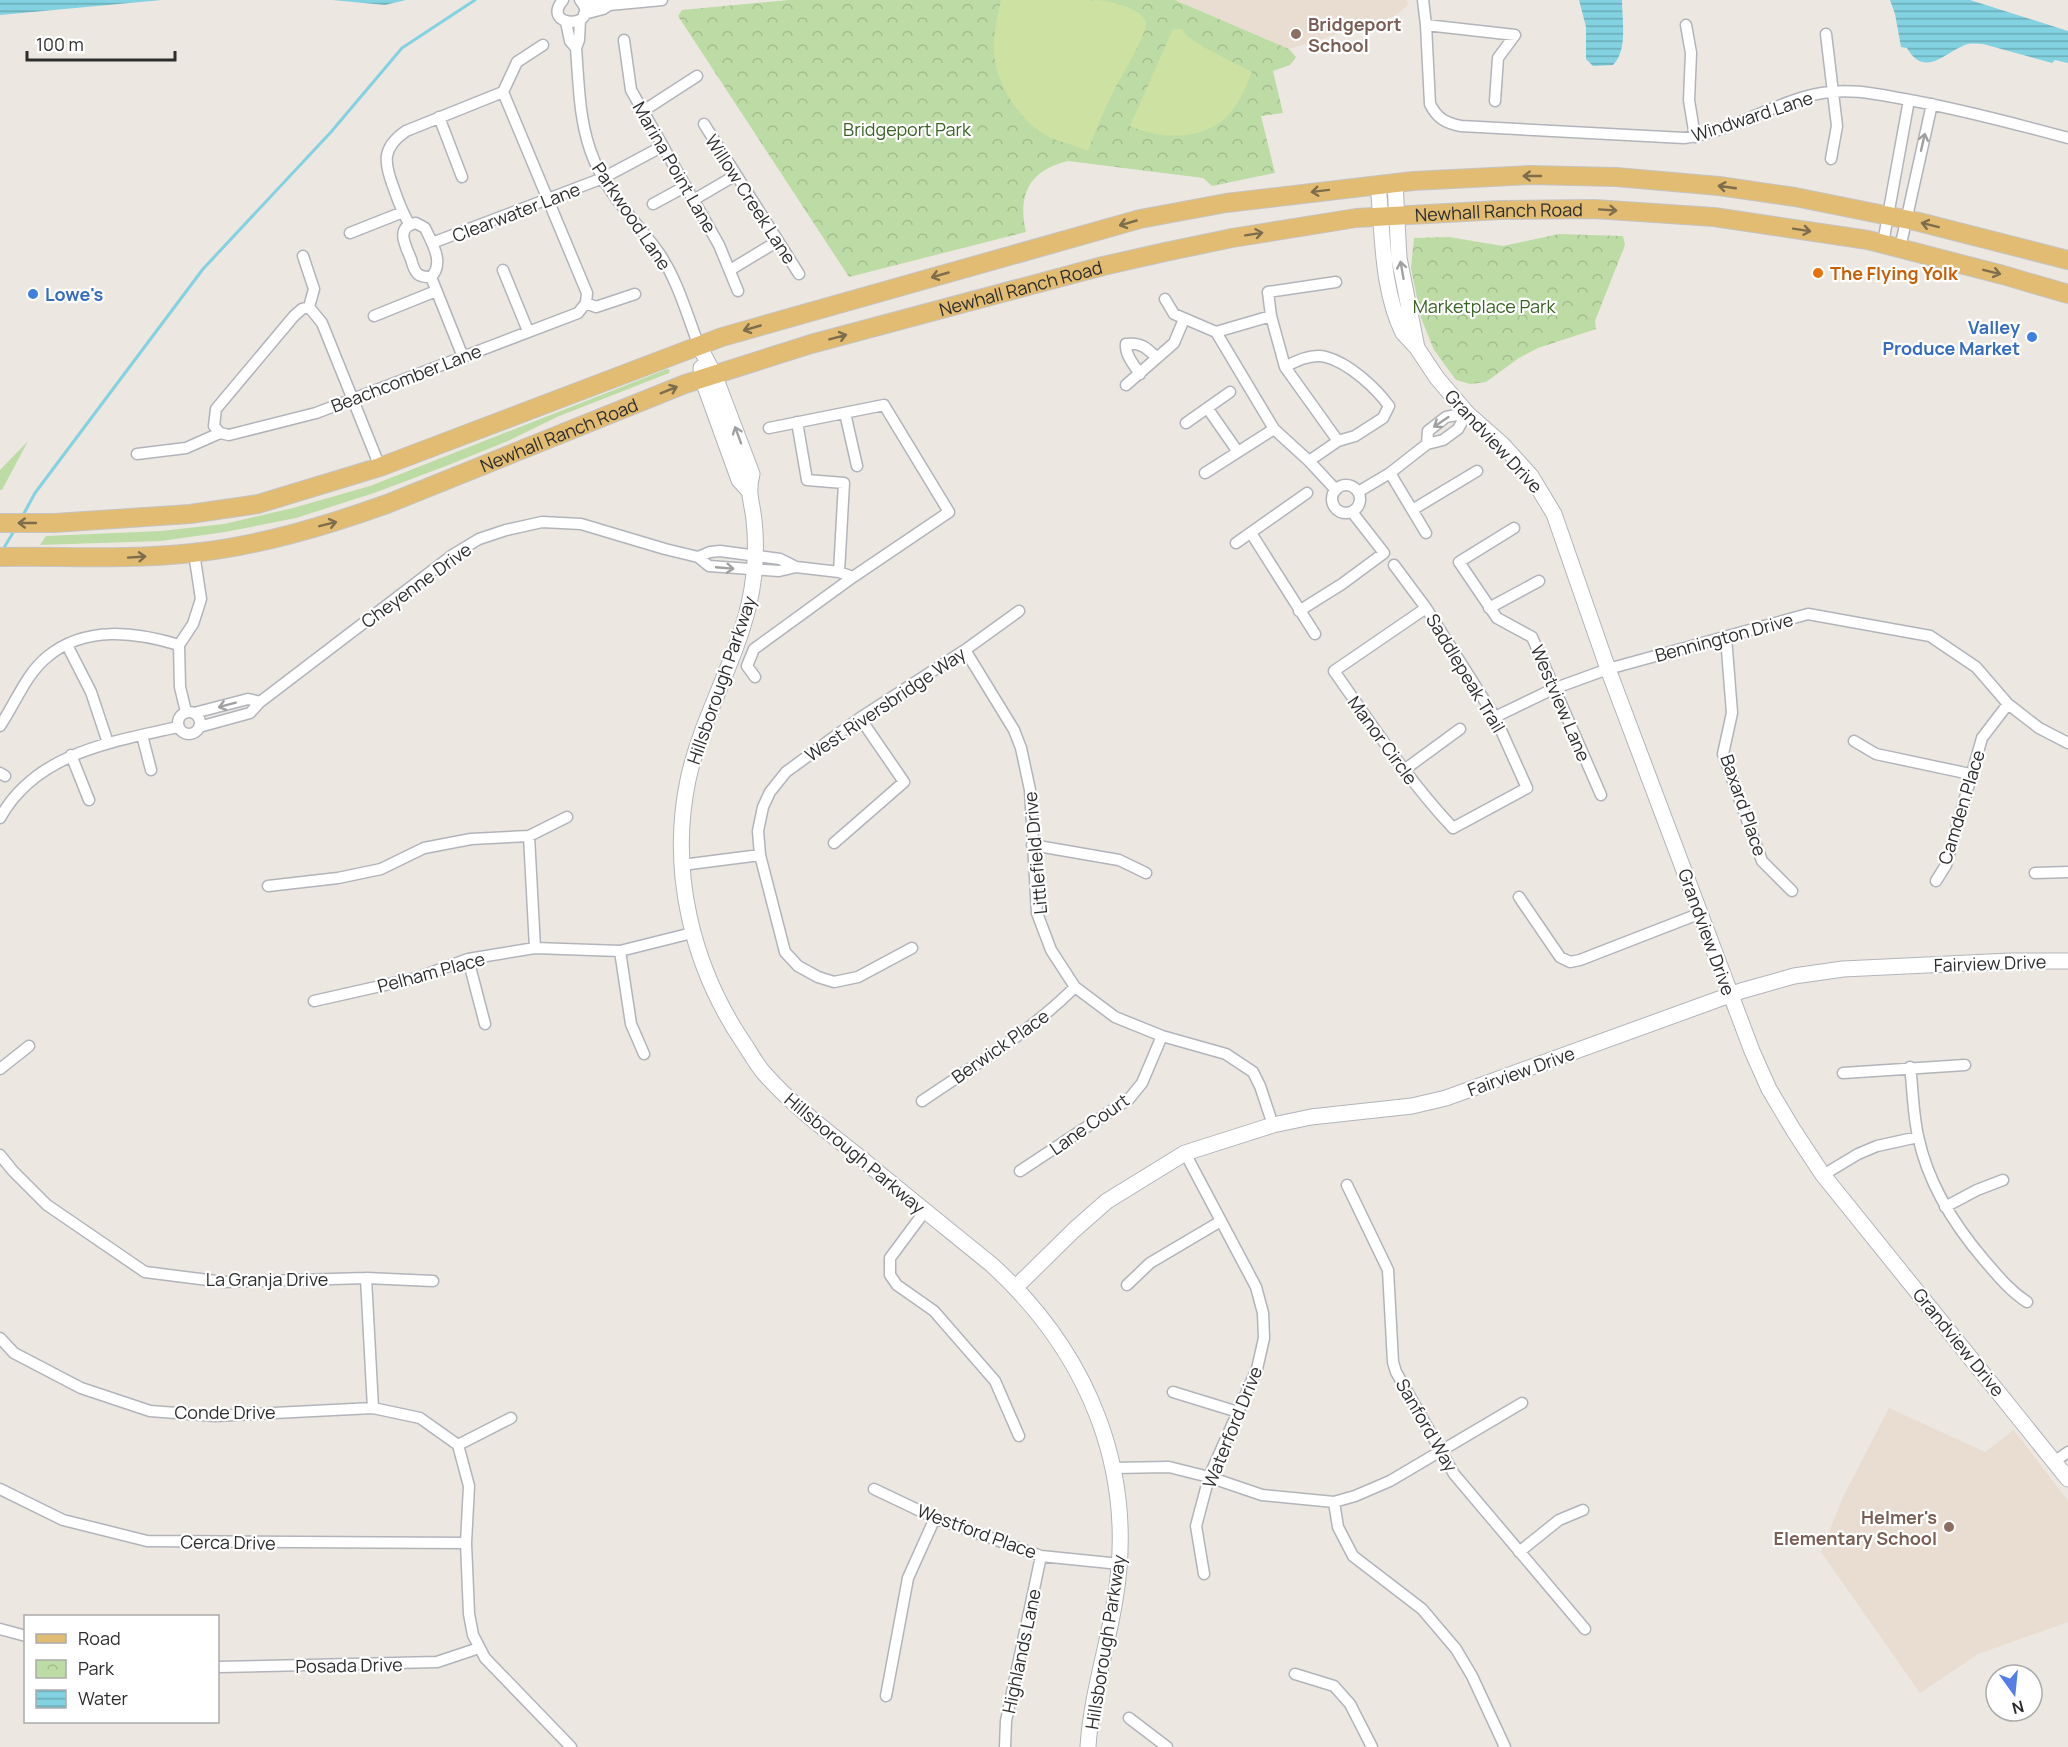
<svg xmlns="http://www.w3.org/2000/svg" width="2068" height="1747" font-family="Manrope,sans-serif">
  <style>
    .education { fill: #e8ddd0 }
    .grass { fill: #bddca5 }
    .park { fill: url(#park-crowns) }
    .pitch { fill: #cde2a2 }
    .water { fill: url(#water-rules) }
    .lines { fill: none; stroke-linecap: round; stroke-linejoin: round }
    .stream { stroke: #82d2e1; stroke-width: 3 }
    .street-casing { stroke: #b2b4bb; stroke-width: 13 }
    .secondary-casing { stroke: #b2b4bb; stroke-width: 17 }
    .primary-casing { stroke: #c4c4c4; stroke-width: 20 }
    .street { stroke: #fff; stroke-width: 10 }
    .secondary { stroke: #fff; stroke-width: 15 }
    .primary { stroke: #e1bc72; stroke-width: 18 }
    .oneway { stroke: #a0a0a0 }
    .oneway2 { stroke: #7e6d4c }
    .education-dot { fill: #8d6e63; stroke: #fff; stroke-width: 2 }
    .food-dot { fill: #e8710a; stroke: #fff; stroke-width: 2 }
    .shop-dot { fill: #3f7fe0; stroke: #fff; stroke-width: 2 }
    .labels { text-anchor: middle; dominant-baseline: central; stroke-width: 4.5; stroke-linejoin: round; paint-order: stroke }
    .education-label { font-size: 18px; font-weight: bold; fill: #785e54; stroke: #fff; text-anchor: start }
    .street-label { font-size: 18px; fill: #2d2d2d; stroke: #fff }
    .park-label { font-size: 18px; fill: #386324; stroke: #fff }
    .food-label { font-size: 18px; font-weight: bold; fill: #c56008; stroke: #fff; text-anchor: start }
    .shop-label { font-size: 18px; font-weight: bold; fill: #366cbe; stroke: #fff; text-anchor: start }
  </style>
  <defs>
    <pattern id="park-crowns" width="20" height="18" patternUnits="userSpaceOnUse" patternTransform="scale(1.5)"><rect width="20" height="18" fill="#bddca5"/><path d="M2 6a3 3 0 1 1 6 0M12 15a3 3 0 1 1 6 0" fill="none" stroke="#a3bd8e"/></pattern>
    <pattern id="water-rules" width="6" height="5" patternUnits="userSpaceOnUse" patternTransform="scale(1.5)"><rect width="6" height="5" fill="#82d2e1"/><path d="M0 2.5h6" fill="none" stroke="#6babb7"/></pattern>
  </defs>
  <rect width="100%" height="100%" fill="#ede7e1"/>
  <path class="education" d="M1175,0H1407L1408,5L1399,13L1390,18L1289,49Z
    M1889,1408L1985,1452L2014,1430L2068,1501V1622L1978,1654L1920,1693L1821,1552L1843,1497Z"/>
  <path class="grass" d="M667,369L670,370L669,373L557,417L508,441L446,466L374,493L296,518L225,532L161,541L40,545L46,536L161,531L224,524L293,508L370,486Z
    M28,441L2,490H0V470Z"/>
  <path class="park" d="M789,0H1175L1289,49L1296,57L1290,65L1273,71L1283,113L1261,116L1275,173L1212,186L1203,178L1068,161C1030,170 1017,194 1026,232L849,277L678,16L682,10Z
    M1559,234L1623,236L1625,245L1595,321L1596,329L1538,348L1519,358L1486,382L1470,384L1456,380L1434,350L1421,318L1411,268L1414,238L1449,237L1503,246Z"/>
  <path class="pitch" d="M1001,0H1088L1092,2L1094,0C1107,0 1144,8 1146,23C1147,35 1118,81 1112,94C1103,113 1095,131 1088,151C1076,145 1062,143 1049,137C1020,122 995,84 994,50C993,33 998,16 1001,0Z
    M1173,29H1182L1188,37L1205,48L1252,72C1246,86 1240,102 1230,113C1206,141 1161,140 1130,126Z"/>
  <path class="water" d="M0,0H162L0,15Z
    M332,0H406L385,5Z
    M1579,0H1622C1622,19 1628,51 1613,65L1593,66L1586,59V27Z
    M1890,0H1970L2068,31V63L2055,60L2052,63L1983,44C1978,44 1973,43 1968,44C1947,50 1925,80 1907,48L1901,47L1895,14Z"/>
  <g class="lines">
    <path class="stream" d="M22,517L35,493L203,269L331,132L402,48L475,0
      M2,551L14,531"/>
    <defs>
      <path id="street" d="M563,0C539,29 604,29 580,0
        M1423,0L1426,25L1430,104C1437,118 1445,123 1461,126L1684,138C1733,132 1775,101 1822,93C1850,88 1876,94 1904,99C1959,109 2013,123 2068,138
        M582,2L603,3L609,5L662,0
        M584,14L603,9L609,5
        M580,20L579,40L576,48C579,86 579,125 594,160C608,195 638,223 659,253C678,281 687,315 699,346
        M566,22L570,41L576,48
        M1426,25L1515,35L1498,58L1495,101
        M1686,25L1691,53L1689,100L1695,137
        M1826,34L1837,126L1831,159
        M624,40L631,90L719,245L738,291
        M503,92L587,293L586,303
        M503,92L517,62L543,45
        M643,111L697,76
        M439,117L462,177
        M704,124L799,274
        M695,199L736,175
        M653,204L686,186
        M416,223L425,228C432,243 445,263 431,277C426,277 420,277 417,273C414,270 412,263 411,259C405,245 395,227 416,223Z
        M409,224C403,213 398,201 394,189C384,163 381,148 406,131L503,92
        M350,233L403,212
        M432,243L603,178L663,146
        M1883,243L1909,100
        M1900,248L1932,104
        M303,256L314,289L309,307
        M503,270L528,331
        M730,270L778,241
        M431,277L463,357
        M1336,282L1268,292L1271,316L1285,367L1338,441
        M1165,299L1174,314L1216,332L1274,429L1309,461L1336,490
        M586,303L596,307L635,294
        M309,307L322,323L380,467
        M374,316L436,291
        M1216,332L1271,316
        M1285,367C1297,360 1312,353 1326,357C1349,363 1376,388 1389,406L1383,418L1355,436L1338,441L1309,461
        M1140,374C1134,365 1125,355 1126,344C1141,342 1147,348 1157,358
        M1126,385L1174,343L1184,319
        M1208,409L1238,452
        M845,413L857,466
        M797,422L807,480L844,483L839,572
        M1186,423L1230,392
        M220,433L229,435L316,413L578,313L586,303
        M220,433L214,426L216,409L294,316L302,309L309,307
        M1427,444L1428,431L1446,417L1467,413
        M137,454L186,448L220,433
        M1205,473L1274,429
        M1390,473L1426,533
        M1332 499a14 14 0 1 1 28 0a14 14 0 1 1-28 0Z
        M1358,492L1390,473L1427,444L1443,440L1458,429L1467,413
        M1412,510L1477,471
        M1514,528L1459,562L1497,618L1532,637L1601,795
        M1251,533L1315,634
        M1236,543L1307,493
        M698,557L710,552L720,551L780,559L796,567
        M1394,565L1426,608L1495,717L1527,788L1453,828C1408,780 1372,725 1334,671L1426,608
        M1489,608L1539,581
        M1299,611L1342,584L1384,553L1352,512
        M1726,637L1732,713L1723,754L1762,861L1792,891
        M67,645L91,692L108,743
        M965,650L1014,730L1021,748L1030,790L1037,913L1051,950L1075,987L1115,1017L1162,1036L1226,1054L1253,1072L1260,1086L1273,1125
        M755,677L747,666L754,649L853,577L949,512L884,405L769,428
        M178 723a11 11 0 1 1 22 0a11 11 0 1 1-22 0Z
        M186,712L180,687L179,645L193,624L201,599L194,553
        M194,713L248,699L260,702
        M1495,717L1553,689L1608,669L1808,614L1930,636L1976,667L2008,704L2039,728L2068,743
        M0,726C15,704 26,674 47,657C85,625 136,632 179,645
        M199,727L250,713L260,702L454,554L479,539L506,530L542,522L581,524L665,549L698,557L709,566L779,571L796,567L839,572L853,577
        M142,735L151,770
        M1854,741L1876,754L1970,774
        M71,755L89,800
        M1404,770L1460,729
        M0,773L5,776
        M0,818C36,753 111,742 178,727
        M529,836L535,948
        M834,843L904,782L860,718
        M1032,845L1119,860L1146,873
        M682,865L760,855
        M2035,873L2068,872
        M1936,881L1946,865L1982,738L2008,704
        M268,886L338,878L381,869L424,848L471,839L529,836L567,817
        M1519,897L1560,957L1570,962L1580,960L1701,913
        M912,948L858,977L834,982L818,977L798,966L785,952L760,855L758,831L763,807L770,792L786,772L860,718L965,650L1019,611
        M620,951L631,1024L644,1054
        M468,959L485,1024
        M314,1001L416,978L468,959L535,948L620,951L692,933
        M1910,1067C1913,1090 1913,1114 1918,1136C1928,1184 1954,1225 1985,1261C1998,1276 2010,1291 2027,1302
        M0,1069L29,1046
        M1843,1073L1965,1065
        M922,1101C975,1065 1030,1032 1075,987
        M1185,1153L1256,1287L1263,1313L1264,1338L1257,1369L1209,1477L1196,1526L1204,1574
        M0,1155L13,1171L47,1205L145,1272L224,1282L366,1278L433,1281
        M1020,1171L1129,1099L1142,1083L1162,1036
        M1823,1175L1858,1154L1877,1146L1918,1137
        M1347,1185L1388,1270L1393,1362L1396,1372L1454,1474L1585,1629
        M1945,1207L1977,1190L2003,1180
        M925,1211L890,1258V1275L897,1285L934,1311L995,1381L1019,1436
        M366,1278L373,1408
        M1127,1285L1150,1263L1221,1221
        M0,1338L14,1353L81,1388L150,1411L215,1416L373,1408L420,1418L458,1445
        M1173,1392L1238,1412
        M458,1445L469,1486L466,1543L469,1614L473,1635L485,1658L571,1747
        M458,1445L511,1418
        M2055,1461L2068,1452
        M1113,1468L1169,1467L1209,1477L1262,1495L1334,1502L1355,1496L1390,1481L1522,1403
        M0,1489L63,1520L147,1541L466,1543
        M874,1489L935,1518L1041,1556L1120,1564
        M1334,1502L1338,1527L1353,1556L1422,1609L1456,1649L1472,1676L1505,1747
        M1519,1552L1559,1520L1583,1510
        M0,1629L26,1636
        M218,1667L437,1662L479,1648
        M1295,1674L1334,1686L1350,1704L1372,1747
        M886,1696L908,1578L935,1518
        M1129,1718L1167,1747
        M1005,1747L1006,1721L1041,1556"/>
      <path id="secondary" d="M1395,183L1399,258L1417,348
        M1378,184C1383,233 1381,288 1403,333L1417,348L1437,378L1467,413L1502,444L1531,476L1554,514L1608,669L1752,1051L1769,1089L1794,1131L1823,1175L2068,1479
        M699,346L714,374L752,474C747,493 752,502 754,520C757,547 755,577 749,604C735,664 701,719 688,780C669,871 692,966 743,1042C750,1052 756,1064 764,1073C793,1106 828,1132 862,1159C905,1195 949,1230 992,1265C1088,1353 1137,1470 1115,1600C1107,1649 1091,1697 1088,1747
        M701,368L702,378L739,480L748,490
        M1016,1287L1074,1230L1107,1201L1185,1153L1273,1125L1311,1117L1412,1106L1446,1098L1741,991L1794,976L1843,969L2010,961H2068"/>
      <g id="primary">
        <path d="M0,523H54L190,514L258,504L380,467L722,337L1140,219L1226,203L1413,181L1529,175L1616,177L1719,186L1795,197L1919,222L2068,260"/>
        <path id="s1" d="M0,557C64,556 128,560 192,553C259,546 325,526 387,504L685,384L811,344L1103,266L1165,252L1232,238L1356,218L1500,210L1594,209L1714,217L1868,240L2003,275L2068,294"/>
      </g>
    </defs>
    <use href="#street" class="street-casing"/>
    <use href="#secondary" class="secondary-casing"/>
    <use href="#primary" class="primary-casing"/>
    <use href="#street" class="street"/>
    <use href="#secondary" class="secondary"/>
    <use href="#primary" class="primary"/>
  </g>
  <defs><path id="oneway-shaft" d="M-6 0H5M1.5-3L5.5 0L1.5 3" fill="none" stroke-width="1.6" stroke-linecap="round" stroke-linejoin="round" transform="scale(1.5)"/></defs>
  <g class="oneway">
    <use href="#oneway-shaft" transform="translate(1923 142) rotate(-77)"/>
    <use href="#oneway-shaft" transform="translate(1402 270) rotate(-100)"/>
    <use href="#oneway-shaft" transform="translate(1441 422) rotate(146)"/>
    <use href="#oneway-shaft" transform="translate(738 435) rotate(-110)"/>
    <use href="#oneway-shaft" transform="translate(725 568) rotate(5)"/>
    <use href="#oneway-shaft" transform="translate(227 705) rotate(165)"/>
  </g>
  <g class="oneway2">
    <use href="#oneway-shaft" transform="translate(1532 176) rotate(180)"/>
    <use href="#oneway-shaft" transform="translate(1727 187) rotate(-172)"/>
    <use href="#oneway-shaft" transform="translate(1320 191) rotate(173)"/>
    <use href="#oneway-shaft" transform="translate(1608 210) rotate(4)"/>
    <use href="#oneway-shaft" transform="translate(1128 223) rotate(164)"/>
    <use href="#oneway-shaft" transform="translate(1930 225) rotate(-166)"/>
    <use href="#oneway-shaft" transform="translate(1802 230) rotate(9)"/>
    <use href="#oneway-shaft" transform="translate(1254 234) rotate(-9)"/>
    <use href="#oneway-shaft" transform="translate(1992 272) rotate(14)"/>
    <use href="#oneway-shaft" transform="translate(940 275) rotate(164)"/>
    <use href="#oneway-shaft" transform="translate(752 328) rotate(164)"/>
    <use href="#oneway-shaft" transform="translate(838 337) rotate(-15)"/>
    <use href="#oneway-shaft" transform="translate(669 390) rotate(-22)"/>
    <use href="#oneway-shaft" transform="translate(27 523) rotate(-180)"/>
    <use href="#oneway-shaft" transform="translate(328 524) rotate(-14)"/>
    <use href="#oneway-shaft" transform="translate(137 557) rotate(-4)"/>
  </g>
  <g class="education-dot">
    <circle cx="1296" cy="34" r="6"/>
    <circle cx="1949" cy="1527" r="6"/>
  </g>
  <circle class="food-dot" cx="1818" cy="273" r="6"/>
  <g class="shop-dot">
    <circle cx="33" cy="294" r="6"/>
    <circle cx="2032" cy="337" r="6"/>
  </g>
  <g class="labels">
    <g class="education-label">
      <text x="1308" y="24">Bridgeport<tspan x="1308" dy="21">School</tspan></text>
      <text x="1937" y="1517" text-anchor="end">Helmer's<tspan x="1937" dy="21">Elementary School</tspan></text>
    </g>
    <g class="street-label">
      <text transform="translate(1752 116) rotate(-18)">Windward Lane</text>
      <text transform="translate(675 167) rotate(60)">Marina Point Lane</text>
      <text transform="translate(751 199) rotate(57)">Willow Creek Lane</text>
      <text transform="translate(516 212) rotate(-21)">Clearwater Lane</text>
      <text stroke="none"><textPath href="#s1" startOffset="1550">Newhall Ranch Road</textPath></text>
      <text transform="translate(632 216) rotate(56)">Parkwood Lane</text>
      <text stroke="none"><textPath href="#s1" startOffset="1064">Newhall Ranch Road</textPath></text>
      <text transform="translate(406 378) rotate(-21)">Beachcomber Lane</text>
      <text stroke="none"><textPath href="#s1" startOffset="579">Newhall Ranch Road</textPath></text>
      <text transform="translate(1494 441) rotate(47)">Grandview Drive</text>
      <text transform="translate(416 585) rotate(-36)">Cheyenne Drive</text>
      <text transform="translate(1724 637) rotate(-15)">Bennington Drive</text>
      <text transform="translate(1466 673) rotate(59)">Saddlepeak Trail</text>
      <text transform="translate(721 680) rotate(-71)">Hillsborough Parkway</text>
      <text transform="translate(1561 703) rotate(67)">Westview Lane</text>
      <text transform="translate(885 704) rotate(-34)">West Riversbridge Way</text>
      <text transform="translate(1383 740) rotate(54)">Manor Circle</text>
      <text transform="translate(1744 805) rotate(71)">Baxard Place</text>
      <text transform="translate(1961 807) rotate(-73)">Camden Place</text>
      <text transform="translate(1035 853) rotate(-95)">Littlefield Drive</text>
      <text transform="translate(1707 932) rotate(70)">Grandview Drive</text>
      <text transform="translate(1990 963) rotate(-2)">Fairview Drive</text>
      <text transform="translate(431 972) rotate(-15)">Pelham Place</text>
      <text transform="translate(1000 1046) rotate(-35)">Berwick Place</text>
      <text transform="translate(1521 1071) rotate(-20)">Fairview Drive</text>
      <text transform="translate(1089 1124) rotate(-35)">Lane Court</text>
      <text transform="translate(855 1153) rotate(40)">Hillsborough Parkway</text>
      <text x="267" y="1279">La Granja Drive</text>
      <text transform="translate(1959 1342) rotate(51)">Grandview Drive</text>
      <text x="225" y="1412">Conde Drive</text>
      <text transform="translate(1427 1425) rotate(60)">Sanford Way</text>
      <text transform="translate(1232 1427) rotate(-68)">Waterford Drive</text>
      <text transform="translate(977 1531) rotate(20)">Westford Place</text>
      <text transform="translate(228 1542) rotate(1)">Cerca Drive</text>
      <text transform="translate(1105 1642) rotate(-81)">Hillsborough Parkway</text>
      <text transform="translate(1021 1651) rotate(-78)">Highlands Lane</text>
      <text transform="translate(349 1665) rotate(-1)">Posada Drive</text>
    </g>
    <g class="park-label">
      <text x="907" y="129">Bridgeport Park</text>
      <text x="1484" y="306">Marketplace Park</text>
    </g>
    <g class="food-label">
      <text x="1830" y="273">The Flying Yolk</text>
    </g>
    <g class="shop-label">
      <text x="45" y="294">Lowe's</text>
      <text x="2020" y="327" text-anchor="end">Valley<tspan x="2020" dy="21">Produce Market</tspan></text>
    </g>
  </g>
  <rect x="24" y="1615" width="195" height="108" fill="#ffffff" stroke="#ababab" stroke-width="1.5"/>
  <rect x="36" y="1634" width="30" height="9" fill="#e1bc72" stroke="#ababab" stroke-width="1.5"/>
  <text x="78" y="1645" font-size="18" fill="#2d2d2d">Road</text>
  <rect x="36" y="1660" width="30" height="18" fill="url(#park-crowns)" stroke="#ababab" stroke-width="1.5"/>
  <text x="78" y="1675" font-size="18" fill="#2d2d2d">Park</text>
  <rect x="36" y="1690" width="30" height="18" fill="url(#water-rules)" stroke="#ababab" stroke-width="1.5"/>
  <text x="78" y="1705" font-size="18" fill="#2d2d2d">Water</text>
  <g transform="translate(2014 1693) rotate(165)"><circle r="28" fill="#ffffff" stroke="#ababab" stroke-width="1.5"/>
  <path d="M0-4.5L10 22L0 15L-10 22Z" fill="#567fe5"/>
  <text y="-9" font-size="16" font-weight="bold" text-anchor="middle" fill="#2d2d2d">N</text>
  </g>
  <path d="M27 51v9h148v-9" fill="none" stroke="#2d2d2d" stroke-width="3"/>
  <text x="36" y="51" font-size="18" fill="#2d2d2d" stroke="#ffffff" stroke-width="4.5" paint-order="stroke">100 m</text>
</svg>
